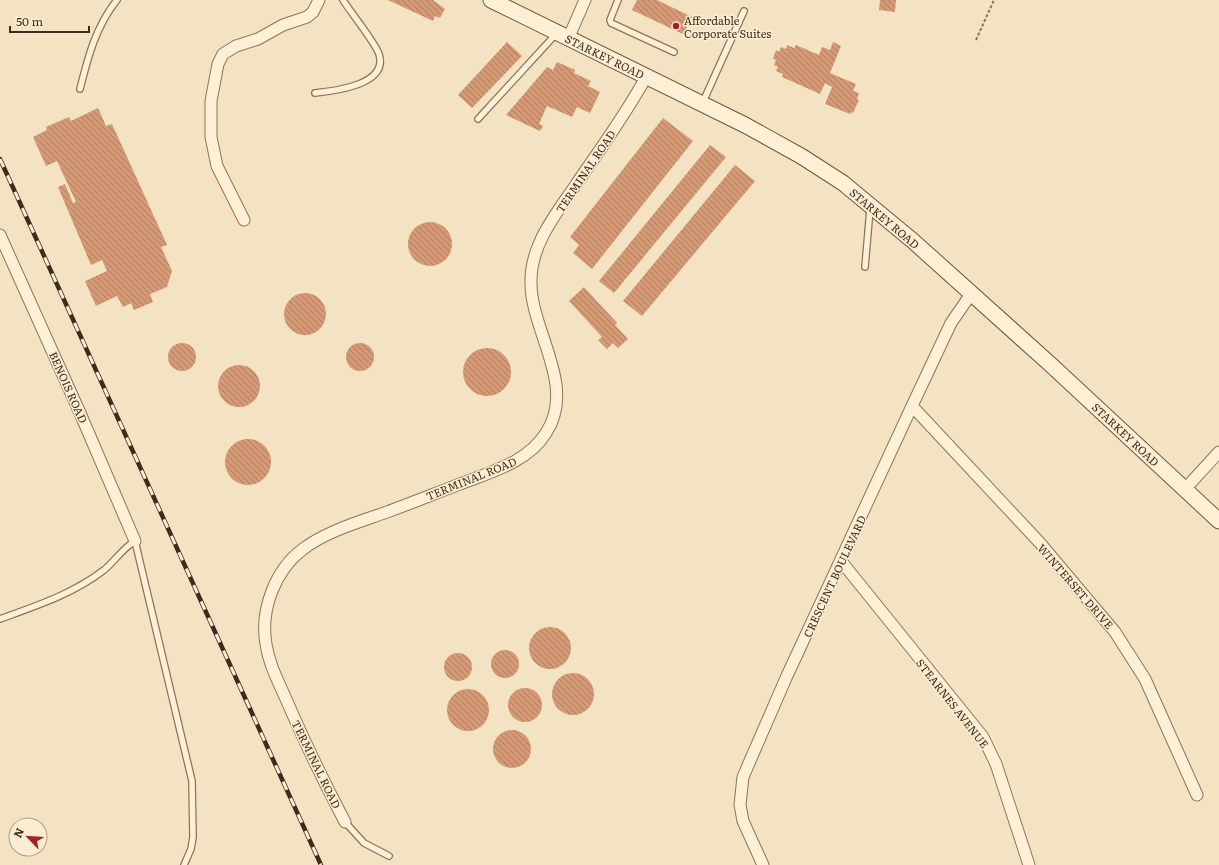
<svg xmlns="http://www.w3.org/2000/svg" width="1219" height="865" font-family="Literata,serif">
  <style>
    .building { fill: url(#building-back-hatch) }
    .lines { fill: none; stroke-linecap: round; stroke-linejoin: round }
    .service-casing { stroke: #907357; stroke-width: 8 }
    .minor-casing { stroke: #907357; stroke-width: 13 }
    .secondary-casing { stroke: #72543a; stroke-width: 17 }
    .path { stroke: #907357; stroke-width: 2; stroke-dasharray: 3 2; stroke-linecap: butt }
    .service { stroke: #fdf0d7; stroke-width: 5.5 }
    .minor { stroke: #fdf0d7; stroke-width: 11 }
    .secondary { stroke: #fdf0d7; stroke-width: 15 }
    .rail-casing { stroke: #3e2b1d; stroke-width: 4.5 }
    .rail { stroke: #faedd3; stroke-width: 3; stroke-dasharray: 9; stroke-linecap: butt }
    .poi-dot { fill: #a61f25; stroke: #faedd3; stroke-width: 1.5 }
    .labels { text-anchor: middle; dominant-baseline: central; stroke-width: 3; stroke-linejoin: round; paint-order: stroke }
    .poi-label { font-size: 11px; fill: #3e2b1d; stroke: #faedd3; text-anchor: start }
    .street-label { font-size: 11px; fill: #3e2b1d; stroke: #faedd3 }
  </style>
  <defs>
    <pattern id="building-back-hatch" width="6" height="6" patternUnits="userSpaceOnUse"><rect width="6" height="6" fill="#d69973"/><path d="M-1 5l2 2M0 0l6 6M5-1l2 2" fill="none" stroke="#af7d5e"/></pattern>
  </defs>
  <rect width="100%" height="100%" fill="#f3e3c2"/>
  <path class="building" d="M388,0H433L445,9L440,18L435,16L433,21Z
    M637,0H657L692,17L683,34L632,10Z
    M880,0H896L895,12L879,10Z
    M507,42L522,56L472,108L458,95Z
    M833,42L841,46L830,73L856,84L853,91L859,93L857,99L859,100L853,113L851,112L850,114L825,104L832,87L825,83L820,94L782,77L783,74L776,71L778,67L774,65L776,60L773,59L776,50L779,52L781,47L786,49L787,45L794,48L796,45L819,55L822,47L830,50Z
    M557,62L575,70L574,73L591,81L588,86L600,92L590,113L577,107L572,117L547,106L539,124L543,126L540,131L506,115L547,67L553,70Z
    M98,108L106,126L112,124L167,245L161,247L172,271L167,287L150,294L153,302L134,310L131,303L123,307L117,296L96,306L85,281L107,271L102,260L91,265L58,187L65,184L73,203L76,202L57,161L46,166L33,137L47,130L46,127L69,117L71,121Z
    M663,118L693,141L592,269L573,253L579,245L570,237Z
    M710,145L726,157L614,293L599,281Z
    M735,165L755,181L642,316L623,301Z
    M408 244a22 22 0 1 1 44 0a22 22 0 1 1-44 0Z
    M584,287L617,323L615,325L628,339L618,348L613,343L607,349L598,340L602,337L569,301Z
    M284 314a21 21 0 1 1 42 0a21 21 0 1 1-42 0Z
    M168 357a14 14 0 1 1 28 0a14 14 0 1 1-28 0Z
    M346 357a14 14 0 1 1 28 0a14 14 0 1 1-28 0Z
    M463 372a24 24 0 1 1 48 0a24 24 0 1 1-48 0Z
    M218 386a21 21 0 1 1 42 0a21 21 0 1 1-42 0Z
    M225 462a23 23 0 1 1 46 0a23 23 0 1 1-46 0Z
    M529 648a21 21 0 1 1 42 0a21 21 0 1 1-42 0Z
    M491 664a14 14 0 1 1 28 0a14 14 0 1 1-28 0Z
    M444 667a14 14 0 1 1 28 0a14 14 0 1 1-28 0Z
    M552 694a21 21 0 1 1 42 0a21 21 0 1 1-42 0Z
    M508 705a17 17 0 1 1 34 0a17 17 0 1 1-34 0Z
    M447 710a21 21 0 1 1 42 0a21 21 0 1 1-42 0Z
    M493 749a19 19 0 1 1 38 0a19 19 0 1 1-38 0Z"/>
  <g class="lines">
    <defs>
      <path id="service" d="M618,0L610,20L611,23L674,52
        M80,89C88,57 96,26 117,0
        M315,93C334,91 389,85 379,54C375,42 351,13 343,0
        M702,104L744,11
        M478,119L556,34
        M865,267L870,209
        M0,619C36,606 73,594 104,570C115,561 122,549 135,541L192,781L193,837L191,849L184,865
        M345,822L364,843L389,856"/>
      <path id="minor" d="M568,39L585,0
        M244,220L217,166L211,137V101L218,64L223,54L236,46L258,39L283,25L307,17L313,12L319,0
        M0,235L80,413L135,541
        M912,406L1040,543L1115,632L1145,679L1197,795
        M1185,489L1219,452
        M841,561L983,737L996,764L1029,865
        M345,822C324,782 304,741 286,699C278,681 269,664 266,644C260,610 275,570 303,549C327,531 359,522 387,512C412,503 436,493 460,484C491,472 528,462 546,433C577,385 531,332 531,283C530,244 557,213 577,183C601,148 626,114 646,77
        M763,865L743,821L740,805L743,777L786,678L912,406L951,323L971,294"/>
      <path id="secondary" d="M491,0L745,125L801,156L843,183L913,241L1050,364L1219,521"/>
    </defs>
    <use href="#service" class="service-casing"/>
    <use href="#minor" class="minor-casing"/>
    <use href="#secondary" class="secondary-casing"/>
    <path class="path" d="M976,40L994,0"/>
    <use href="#service" class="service"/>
    <use href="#minor" class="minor"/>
    <use href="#secondary" class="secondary"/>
    <defs>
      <path id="rail" d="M0,159L321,865"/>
    </defs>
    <use href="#rail" class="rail-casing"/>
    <use href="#rail" class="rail"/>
  </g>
  <circle class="poi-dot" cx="676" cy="26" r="4"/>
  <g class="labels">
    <g class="poi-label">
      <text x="684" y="20">Affordable<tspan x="684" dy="13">Corporate Suites</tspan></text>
    </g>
    <g class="street-label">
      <text transform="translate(605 56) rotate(26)">STARKEY ROAD</text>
      <text transform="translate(585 171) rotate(-56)">TERMINAL ROAD</text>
      <text transform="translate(885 218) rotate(40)">STARKEY ROAD</text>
      <text transform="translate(69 387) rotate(66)">BENOIS ROAD</text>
      <text transform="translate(1126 434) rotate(43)">STARKEY ROAD</text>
      <text transform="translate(471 478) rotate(-22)">TERMINAL ROAD</text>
      <text transform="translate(834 576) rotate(-65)">CRESCENT BOULEVARD</text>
      <text transform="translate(1076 586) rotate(49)">WINTERSET DRIVE</text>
      <text transform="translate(953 703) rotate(52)">STEARNES AVENUE</text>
      <text transform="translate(317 764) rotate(64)">TERMINAL ROAD</text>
    </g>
  </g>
  <g transform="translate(28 837) rotate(295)"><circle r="19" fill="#faedd3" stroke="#af9f8a"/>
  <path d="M0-3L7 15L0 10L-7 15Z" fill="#a61f25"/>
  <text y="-6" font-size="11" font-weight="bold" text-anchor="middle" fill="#3e2b1d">N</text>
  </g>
  <path d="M10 26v6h79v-6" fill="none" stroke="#3e2b1d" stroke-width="2"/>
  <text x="16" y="26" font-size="12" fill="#3e2b1d" stroke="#faedd3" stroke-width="3" paint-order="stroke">50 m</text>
</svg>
